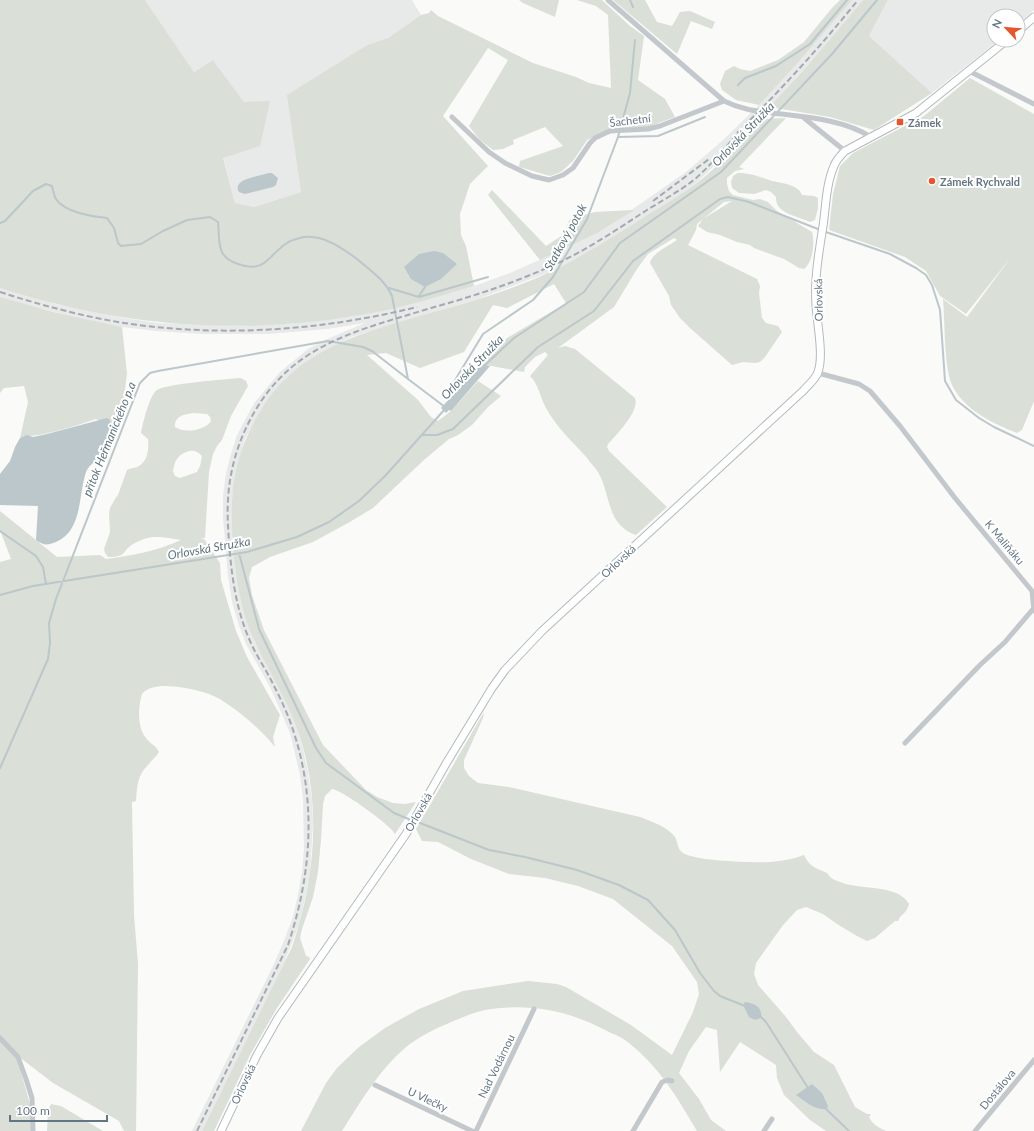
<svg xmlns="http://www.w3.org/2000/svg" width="1034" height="1131" font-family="Lato,sans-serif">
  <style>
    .built { fill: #e8e9e9 }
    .green { fill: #dadfd7; fill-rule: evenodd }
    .water { fill: #bbc7cb }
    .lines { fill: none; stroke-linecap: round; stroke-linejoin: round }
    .stream { stroke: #bbc7cb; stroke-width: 2 }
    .secondary-casing { stroke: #b3babf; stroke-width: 9 }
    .street { stroke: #c3c8cc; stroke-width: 5 }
    .secondary { stroke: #fff; stroke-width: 7 }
    .rail { stroke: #a2aab0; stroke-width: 2; stroke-dasharray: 6 3; stroke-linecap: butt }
    .poi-dot { fill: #e4572e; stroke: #fff; stroke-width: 1.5 }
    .labels { text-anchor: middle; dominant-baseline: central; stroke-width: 4; stroke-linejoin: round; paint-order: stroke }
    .street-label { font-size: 11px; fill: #657683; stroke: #fff }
    .poi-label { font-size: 11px; font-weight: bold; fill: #657683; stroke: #fff; text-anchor: start }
    .water-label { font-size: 12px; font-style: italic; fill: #60757c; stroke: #fff }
  </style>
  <rect width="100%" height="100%" fill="#fafaf8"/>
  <path class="built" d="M145,0H412L421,15L388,38L367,45L288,95L301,192L254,207L235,203L223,157L244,102L213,60L194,72Z
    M852,0H863L803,71L708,172L694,185L672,201L591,250L552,271L478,299L371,331L351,337L331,347L313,357L286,378L262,407L245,439L235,475L232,496L233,536L241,600L248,623L254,641L278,685L289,708L298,730L303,749L308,773L312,799L313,824L310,873L300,922L282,968L202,1131H192L274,964L283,943L292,920L298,895L302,872L304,849L303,800L300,775L290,733L271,689L246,644L239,626L232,602L228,576L223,519V496L226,473L231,454L237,435L246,418L255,402L280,372L308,349L327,339L365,323L328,329L268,334H201L156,331L122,327L82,319L19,303L0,297V288L55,304L124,318L157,323L239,326L296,323L354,316L434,298L474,286L510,273L546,257L587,237L627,213L686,172L722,141L756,108L796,65Z
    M888,0H1034V10L1018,25V16H994V40H999L932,93L869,36Z"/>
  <path class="green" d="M0,0H145L194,72L213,60L244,102L270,101L260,146L223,158L235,203L254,207L301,192L287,95L367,45L388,38L421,15L429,13L431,10L438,16L533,63L576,77L589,83L611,88L608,15L596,6L577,0H602L630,26L644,36L638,80L665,99L675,117L648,127L610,129L587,140L573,161L561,172L550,176L519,167L520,161L563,146L545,127L513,140L514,144L503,149L493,150L479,139L469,126L508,60L488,48L443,116L488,166L470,184L460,214L461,235L466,246L474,286C434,298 395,310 354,316C234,336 115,325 0,288Z
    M519,0H559L555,17L523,3Z
    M613,0H645L657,22L672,26L680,12L690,11L715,22L712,29L691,21L677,54Z
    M840,0H852L796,65L759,105L736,100L722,90L720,84L725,71L734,66L740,69L750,71L778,60L804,42L832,8Z
    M863,0H888L869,36L932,93L874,130L830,117L769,107L803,71Z
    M970,78L1034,114V401L1022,430L1017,433C991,423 956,406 949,376C944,354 945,323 943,299L967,317L1011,257L966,314L940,296L926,271L905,257L829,230L833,194L840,166L853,153L924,116Z
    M786,118L739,167L744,169L735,171L727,178V184L729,191L733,195L753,200L760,199L768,202L777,211L812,232C815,242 813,262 804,269L799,268L784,259L754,248L750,245L737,242L720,235L707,232L698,226L703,219L732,201L724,202L697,224L696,230L688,245L757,279L760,286L759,293L762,318L766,323L778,326L782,332L765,357L760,362L755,363L743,362L732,365L690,328L680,318L671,305L669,296L650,263C651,254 670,245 677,240L674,238L648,254L637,269L614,307L558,348L565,346L575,349L635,398C640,411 617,434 608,444L607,447L609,451L667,507L636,535C606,525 611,494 598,472C595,467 590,463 587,458C573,442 556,427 546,408C540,397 539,385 530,376L548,355L545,352L535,357L525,367L524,372L481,364L507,338L566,303L554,284L507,308L493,305L464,352L420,368L386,353L367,355L418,400L431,417L438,421L451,411L478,381L501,396L488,407L472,425L458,435L449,439L425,459L373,508L348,523L313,542L270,557L252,567L249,578L252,595L264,630L323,745L366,790L377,797L393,803L405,804L416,802L395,834C392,826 342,790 332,789L325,796L323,804L321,840L318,872L313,897L302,929L300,938L306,956L309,957L310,959L277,1008L250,1055L214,1131H202L292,947C316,877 322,801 298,731C287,699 269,672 255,642C236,603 231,544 232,500C233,476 240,450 251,428C288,352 349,337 423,315C467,303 513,290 554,270C587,253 618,234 649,214C664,205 679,196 693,186C719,166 742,141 765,119Z
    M738,173C751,173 760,177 772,181C781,183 798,184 802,195L814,196L818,198V208L815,220L810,222C798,216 775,214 776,197L771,192L766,190L754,194L739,193L732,188L731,182L733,176Z
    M492,190L546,246L563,235L570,219L595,212L634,210L597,233L540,260L488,195Z
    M0,297L53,312L122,327L127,373L124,397L107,439L111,427L96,419C79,425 62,430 44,434C36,436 28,435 20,438L28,402L24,386L4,388L0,393Z
    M241,378L246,381L248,386L231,416L222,440L217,446L213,454L209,472L205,538H200L204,539L220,563L221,580L236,631L247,657L280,715L273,737L275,747C263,731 229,701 209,694C195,689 178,686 164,686C157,686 146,688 142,694C138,707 137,727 146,738C151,745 155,744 159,752C155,758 152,760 148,765C137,775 137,788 136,801L132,802L134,915L138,964L136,1131H124L119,1121L53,1083L18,1056L0,1038V562L11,559L0,530V511L57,557L100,555L106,559C130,556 158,551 181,540C164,538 153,533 135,543C121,550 129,557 108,557L105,553L104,549L110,532L109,514L110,508L115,499L118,495L127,470C131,468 136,468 139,466C148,461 149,448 148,439L141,433C143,423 149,396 157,390C165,384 227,379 241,378ZM194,413L207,414L210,417L211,421C206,430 184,434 175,427C174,416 185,414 194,413ZM189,451C195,450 198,452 202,456L200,466L197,472L180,478L175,476L173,471C175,460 177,455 189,451Z
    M484,712L483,718L464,760V768L469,776L478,783L509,787L640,817C652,822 667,826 675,837C678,842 677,849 683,853C694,861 756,863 771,862C782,861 793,859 804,855C809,866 815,868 825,872C828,873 829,876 831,878C834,880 840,882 843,883C862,890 898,884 909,904C906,915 901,913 898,921H895L875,938L867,941L857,936L837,924L823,914L806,907L797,910L783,925L756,963L754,974L758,985L786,1017L797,1032L814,1052L834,1065L855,1107L867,1114H871L869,1117C872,1124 879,1128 886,1131H826L810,1120L784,1095L777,1078L776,1065L740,1042L720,1072L717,1030L706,1027L689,1051L679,1073L699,1099L711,1120L726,1131H697C677,1097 660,1068 629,1043C622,1037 613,1034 605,1030C568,1010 527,1003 485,1010C474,1012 462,1018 451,1022C435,1029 420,1036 406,1047C379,1070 361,1101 342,1131H301L326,1083L337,1068L359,1047L385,1028L419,1009L463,991L528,981L557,984L566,987L631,1025L672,1055L693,1012L699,994L697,982L672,946L613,899L578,886L545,878L509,874L471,859L438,842L422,841L416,829Z
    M0,1041L17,1058L31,1108V1131H0Z
    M51,1104L61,1106L103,1131H47L48,1111Z"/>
  <path class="water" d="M269,173H272L278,178L276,185L273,187L245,194L239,192C231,179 260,176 269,173Z
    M434,251L443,253L457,264L441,279L425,287L411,279L404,267L419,254Z
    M481,364L490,366L451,411L449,410L446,413L441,408Z
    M107,418L110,420C111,426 110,429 108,435C107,440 109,445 107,450C102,459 90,462 86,472C78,496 83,530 56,542C47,546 43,545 36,540L38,506L0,505V474L10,461L15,447L20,438L27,435L33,437L47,434Z
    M745,1002C754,1003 763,1007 761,1018L755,1020L749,1017L743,1005Z
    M812,1084L822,1093L828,1106L827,1109C815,1111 805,1101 796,1095Z"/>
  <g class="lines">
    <path class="stream" d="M630,0L633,7
      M738,85L745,78L776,66L810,44L847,0
      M618,137L658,136L705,117
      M0,223L5,221L33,191L46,184L52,186C53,190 54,196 56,199C64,212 93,217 107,218L114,228L118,243L121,246L141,244L163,231L187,220L210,217L218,222C220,243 216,257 238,264C266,274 268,255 287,243C291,240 300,238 304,237C324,235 342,248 357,259C370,270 385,280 392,296L408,379L445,407
      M389,288L419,297L488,277
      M419,296L425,287
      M484,366L514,338L584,292L620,243L721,172L832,54L877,0
      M449,400L452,385L483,334L533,300L553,277L587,219L618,137L630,93L635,40
      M423,435H437L453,429L538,347L594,311L633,261L720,199L728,197L749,202L823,231L890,254L916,268L926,275L932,285L940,310L945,381L956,400L979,418L994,427L1034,446
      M0,531L36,556L43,567L46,584
      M239,553L259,629L316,748L326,763L394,813L411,820
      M0,595L33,586L247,552L297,537L329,522L359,501L386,475L445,409
      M0,768L48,659L50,643L49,623L56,599L140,383L150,373L158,371L328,341L363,347L372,351L408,379
      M415,821L489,850L525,857L577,870L619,885L648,900L675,930L700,973L714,991L720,996L745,1006
      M760,1016L766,1022L808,1088
      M825,1108L849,1131"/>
    <defs>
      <path id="secondary" d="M1018,31L1034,17
        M221,1131L257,1055L278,1018L406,834L447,762L492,688L505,670L542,631L803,391C808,385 816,379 818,372C824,355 817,324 816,305C814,279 819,252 823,226C826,206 826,184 834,166C836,160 841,155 845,151L916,113L1007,40"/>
    </defs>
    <use href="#secondary" class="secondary-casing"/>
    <path class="street" d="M608,0L724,101C740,109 755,111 772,113C804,117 843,119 871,137
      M969,71L1034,104
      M452,117L489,152L505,163L532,176L549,180L563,175L573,168L590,143L595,138L610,131L648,129L660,126L724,101
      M804,118L845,151
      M818,373L859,384L870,391L900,426L955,498L1032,591L1034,611
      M905,743L980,665L1005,642L1033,609
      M0,1038L18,1057L26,1079L32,1098L33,1131
      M375,1085L472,1131
      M476,1131L534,1009
      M633,1131L662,1082L668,1080L672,1081
      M764,1131L772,1119
      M975,1131L1034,1060"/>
    <use href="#secondary" class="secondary"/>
    <path class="rail" d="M737,133C780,91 820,47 858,0
      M653,201L709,159
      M0,292C50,308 103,322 156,327C244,336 332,328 417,307
      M197,1131L288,945C311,876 317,804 294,733C289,717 282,701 274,686C267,671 257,657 250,641C234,605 230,564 228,525C226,490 232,457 247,426C286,345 353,332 431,308C471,297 511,284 549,267C584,252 616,230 647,210C663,200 680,191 695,179C712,164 726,147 741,129"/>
  </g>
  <g class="poi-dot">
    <rect x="896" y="118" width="8" height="8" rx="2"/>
    <circle cx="932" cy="181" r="4"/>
  </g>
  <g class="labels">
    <g class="street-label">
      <text transform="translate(630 120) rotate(-7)">Šachetní</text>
      <text transform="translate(818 300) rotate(-91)">Orlovská</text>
      <text transform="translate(1005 542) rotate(50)">K Maliňáku</text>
      <text transform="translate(618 561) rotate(-43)">Orlovská</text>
      <text transform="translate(418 812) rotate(-60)">Orlovská</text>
      <text transform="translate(496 1066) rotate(-64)">Nad Vodárnou</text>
      <text transform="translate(243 1084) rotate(-65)">Orlovská</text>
      <text transform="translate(997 1089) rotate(-50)">Dostálova</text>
      <text transform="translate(428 1099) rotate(25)">U Vlečky</text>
    </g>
    <g class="poi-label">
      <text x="908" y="122">Zámek</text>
      <text x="940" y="181">Zámek Rychvald</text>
    </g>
    <g class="water-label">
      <text transform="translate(743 134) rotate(-46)">Orlovská Stružka</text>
      <text transform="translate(565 237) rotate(-61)">Statkový potok</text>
      <text transform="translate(472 367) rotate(-46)">Orlovská Stružka</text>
      <text transform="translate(109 439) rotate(-68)">přítok Heřmanického p.a</text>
      <text transform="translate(209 548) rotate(-10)">Orlovská Stružka</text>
    </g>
  </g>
  <g transform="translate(1006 28) rotate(296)"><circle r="19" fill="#ffffff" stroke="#c1c8cd"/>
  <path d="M0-3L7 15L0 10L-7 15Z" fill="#e4572e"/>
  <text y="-6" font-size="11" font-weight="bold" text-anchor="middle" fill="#657683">N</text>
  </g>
  <path d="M10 1115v6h97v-6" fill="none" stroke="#657683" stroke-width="2"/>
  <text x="16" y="1115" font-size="12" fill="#657683" stroke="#ffffff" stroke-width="3" paint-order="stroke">100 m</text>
</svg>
